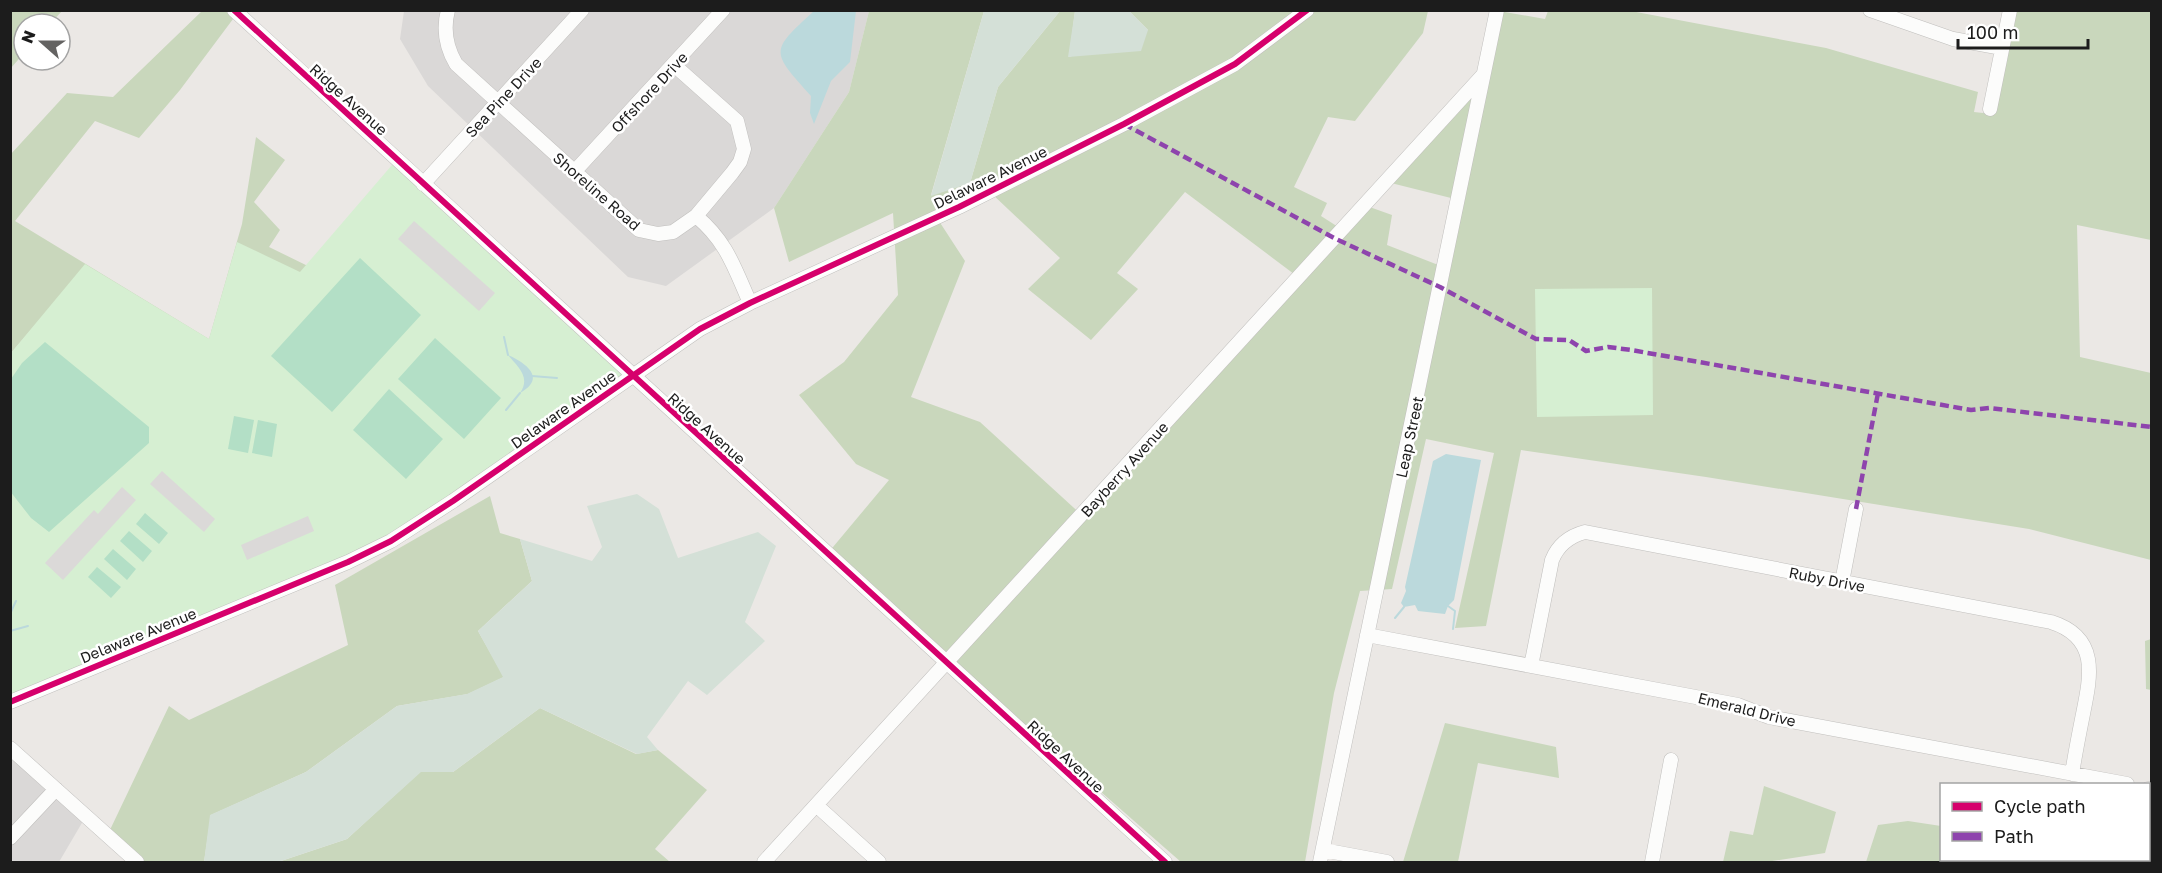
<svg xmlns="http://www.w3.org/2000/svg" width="2162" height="873" font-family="'Golos Text',sans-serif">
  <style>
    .residential { fill: #dad8d7 }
    .forest { fill: #c9d7bc; fill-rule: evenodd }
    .wetland { fill: #d4e0d7 }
    .park { fill: #d6efd2 }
    .pitch { fill: #b3dfc6 }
    .parking { fill: #dbd9d8 }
    .water { fill: #bbd9dc }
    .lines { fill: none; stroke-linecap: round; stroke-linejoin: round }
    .stream { stroke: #bbd9dc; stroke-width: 2 }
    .minor-casing { stroke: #c0bfbd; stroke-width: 15 }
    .minor { stroke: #fcfcfb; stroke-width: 14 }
    .quiet { stroke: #8e44ad; stroke-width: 4.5; stroke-dasharray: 9 4.5; stroke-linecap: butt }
    .cycleway-casing { stroke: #fff; stroke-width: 10 }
    .cycleway { stroke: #d6006c; stroke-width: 6 }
    .labels { text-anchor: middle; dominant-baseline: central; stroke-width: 5; stroke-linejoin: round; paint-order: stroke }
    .street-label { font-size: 15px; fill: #1c1c1c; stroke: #fff }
  </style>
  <rect width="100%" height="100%" fill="#ebe8e5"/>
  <path class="residential" d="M404,11H869L849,92L774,208L666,286L628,277L428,86L400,39Z
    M10,748L86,816L59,862H11Z"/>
  <path class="forest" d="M11,10L62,11L50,24H24V53L11,68Z
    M202,11H239L180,90L139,138L95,121L15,221L209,339L242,224L256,137L285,160L254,202L280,230L269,247L314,269L241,361L48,310L11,353L10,155L67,93L113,97Z
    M869,11H984L931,195L970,183L998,87L1060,11H1075L1069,57L1148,30L1129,11H1428L1423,33L1355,121L1328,117L1294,187L1327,203L1321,216L1346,232L1364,205L1392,215L1387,245L1446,268L1459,200L1387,182L1486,71L1499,11L1545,19L1548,11H1631L1826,48L1978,92L1974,112L1992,114L2012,11H2151V240L2077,225L2080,357L2151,373V560L2029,529L1706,477L1521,450L1486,626L1455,628L1494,453L1426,439L1392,589L1360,591L1334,693L1305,862H1181L828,553L889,480L856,464L799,395L844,362L898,295L893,213L789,262L774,208L849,92ZM990,192L1060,258L1028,289L1091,340L1138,289L1117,273L1185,192L1302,280L1085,518L980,422L911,397L965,261L937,218Z
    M490,496L500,533L520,539L532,581L478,631L504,677L468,694L397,706L306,772L211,815L204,862H133L109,832L169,706L189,720L348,645L335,585Z
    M2151,639H2152L2151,690L2146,689L2145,641Z
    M540,708L636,754L658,750L707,790L655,849L670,862H278L347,839L421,771L453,772Z
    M1445,723L1556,747L1559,778L1478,763L1458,862H1403Z
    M1764,786L1836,812L1825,853L1766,862H1723L1730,831L1753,835Z
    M1908,821L1941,826L1942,860H2013L2012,862H1866L1878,825Z
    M2053,860H2144L2152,862H2053Z"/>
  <path class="wetland" d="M984,11H1060L998,87L970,183L931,196Z
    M1075,11H1129L1148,30L1141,51L1068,57Z
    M637,494L659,509L678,558L758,532L776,546L745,622L765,641L707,695L688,681L647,737L658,750L637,754L540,708L453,772H421L347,839L278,862H204L210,815L306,772L397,706L467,694L503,677L478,631L532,581L520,539L592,561L602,547L587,506Z"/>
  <path class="park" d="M398,158L632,376L404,533L11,702V353L85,264L209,339L237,242L300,272Z
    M1652,288L1653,415L1537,417L1535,289Z"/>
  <path class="pitch" d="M360,258L421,315L332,412L271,356Z
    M435,338L501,398L464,439L398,379Z
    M45,342L149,427V443L49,532L31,518L10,491L11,379L22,363Z
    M389,389L443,439L406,479L353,430Z
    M234,416L254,420L248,453L228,449Z
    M258,420L277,424L272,457L252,453Z
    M145,513L168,533L159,544L136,524Z
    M129,531L152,551L143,562L120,541Z
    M113,549L136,569L127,580L104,559Z
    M97,567L121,587L111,598L88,577Z"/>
  <path class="parking" d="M414,221L495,293L479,311L398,239Z
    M162,471L215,519L204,532L150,484Z
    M122,487L136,500L63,580L45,563L94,510L98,514Z
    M308,516L314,531L247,560L241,545Z"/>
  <path class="water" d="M814,11H856L850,62L831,81L814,124L810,113L811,96C771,51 769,52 814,11Z
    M508,355C526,363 547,378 520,393C531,377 518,367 508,355Z
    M1446,454L1481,460L1454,600L1448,606L1445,614L1418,611L1415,605L1404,607L1401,603L1406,591L1405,587L1433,461Z"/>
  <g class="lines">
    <path class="stream" d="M504,337L508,355
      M532,376L557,378
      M506,410L520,393
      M1448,606L1455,611L1453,629
      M10,614L16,601
      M1395,618L1404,607
      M10,631L28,626"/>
    <defs>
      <path id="minor" d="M234,10L1165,862
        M448,10C443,29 446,47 456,64L639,230L658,234L673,232L696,216L732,173L740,162L744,149L737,121L674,65
        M1870,10L1953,39L2002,48
        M1990,109L2010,10
        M574,172L723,10
        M423,184L582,10
        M696,216C727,242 734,267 750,303
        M1842,582L1856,509
        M1367,635L1738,705L1769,717L2127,784
        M1531,666L1552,560C1558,545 1570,536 1585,532L2051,622C2099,637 2091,675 2083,714C2079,734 2075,754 2072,774
        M10,702L348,562L391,541L453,501L700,329L750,303L959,207L1124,124L1235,64L1307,10
        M10,748L137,862
        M2148,789H2152
        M816,805L879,862
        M10,838L56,789
        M1323,850L1387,862
        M764,862L1483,75
        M1320,862L1497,10
        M1652,862L1671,760"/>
    </defs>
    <use href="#minor" class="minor-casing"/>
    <use href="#minor" class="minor"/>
    <path class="quiet" d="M1124,124L1336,239L1440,287L1536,339L1569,340L1586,351L1608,347L1631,350L1971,410L1989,408L2152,427
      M1856,509L1878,393"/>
    <defs>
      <path id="cycleway" d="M234,10L1165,862
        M10,702L348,562L391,541L453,501L700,329L750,303L959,207L1124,124L1235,64L1307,10"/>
    </defs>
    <use href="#cycleway" class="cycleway-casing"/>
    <use href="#cycleway" class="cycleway"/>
  </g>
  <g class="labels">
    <g class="street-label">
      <text transform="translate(649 92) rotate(-47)">Offshore Drive</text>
      <text transform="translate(503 97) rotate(-47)">Sea Pine Drive</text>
      <text transform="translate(349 99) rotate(42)">Ridge Avenue</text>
      <text transform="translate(990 177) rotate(-26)">Delaware Avenue</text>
      <text transform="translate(597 191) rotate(41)">Shoreline Road</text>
      <text transform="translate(563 409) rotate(-35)">Delaware Avenue</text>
      <text transform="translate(707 428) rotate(42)">Ridge Avenue</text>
      <text transform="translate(1409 437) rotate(-78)">Leap Street</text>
      <text transform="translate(1124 469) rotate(-48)">Bayberry Avenue</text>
      <text transform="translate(1827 579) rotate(11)">Ruby Drive</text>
      <text transform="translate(138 635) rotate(-22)">Delaware Avenue</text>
      <text transform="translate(1747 709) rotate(14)">Emerald Drive</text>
      <text transform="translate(1066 756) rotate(43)">Ridge Avenue</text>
    </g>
  </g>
  <rect width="2162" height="873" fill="none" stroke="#1c1c1c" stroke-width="24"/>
  <rect x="1940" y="783" width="210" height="78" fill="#ffffff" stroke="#a4a4a4" stroke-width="1.5"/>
  <rect x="1952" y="802" width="30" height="9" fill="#d6006c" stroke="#a4a4a4" stroke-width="1.5"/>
  <text x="1994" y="813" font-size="18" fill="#1c1c1c">Cycle path</text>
  <rect x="1952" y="832" width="30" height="9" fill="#8e44ad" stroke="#a4a4a4" stroke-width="1.5"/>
  <text x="1994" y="843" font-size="18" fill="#1c1c1c">Path</text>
  <g transform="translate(42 42) rotate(291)"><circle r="28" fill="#ffffff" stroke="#a4a4a4" stroke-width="1.5"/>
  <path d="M0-4.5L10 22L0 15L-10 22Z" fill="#646362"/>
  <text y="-9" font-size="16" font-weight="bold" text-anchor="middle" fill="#1c1c1c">N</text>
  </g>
  <path d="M1958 39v9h130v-9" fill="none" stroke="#1c1c1c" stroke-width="3"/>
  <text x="1967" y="39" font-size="18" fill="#1c1c1c" stroke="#ffffff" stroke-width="4.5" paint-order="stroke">100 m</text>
</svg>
